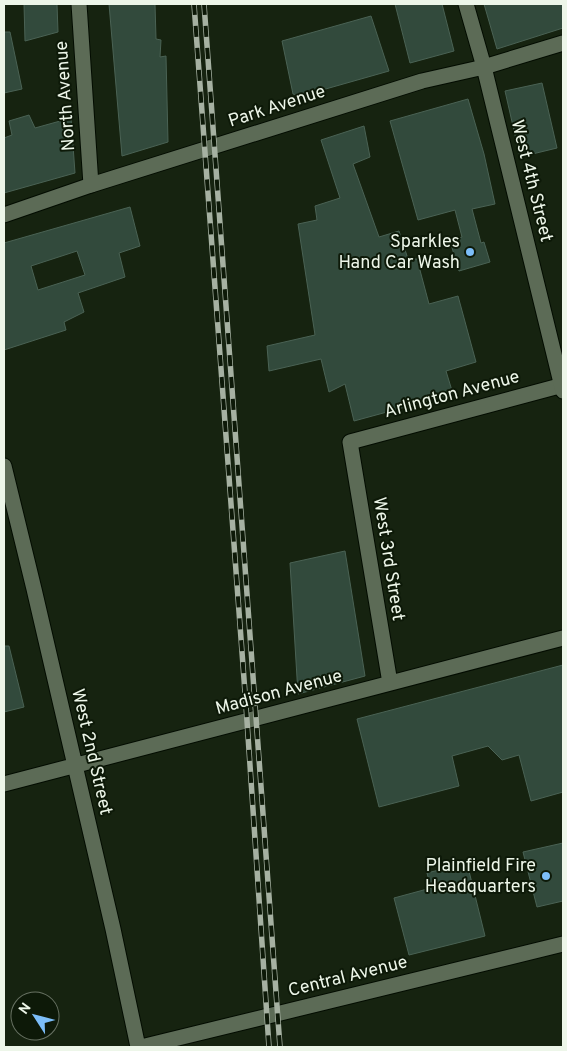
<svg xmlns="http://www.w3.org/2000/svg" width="567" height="1051" font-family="Overpass,sans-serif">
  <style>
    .building { fill: #324a3c; stroke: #4a6254; fill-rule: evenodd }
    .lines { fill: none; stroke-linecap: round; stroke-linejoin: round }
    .street-casing { stroke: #030c01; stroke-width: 17 }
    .secondary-casing { stroke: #030c01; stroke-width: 17 }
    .street { stroke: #5c6b56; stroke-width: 15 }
    .secondary { stroke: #5c6b56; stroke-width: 15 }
    .rail-casing { stroke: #a6b1a2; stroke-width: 5.5 }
    .rail { stroke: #0d1908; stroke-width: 4; stroke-dasharray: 11; stroke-linecap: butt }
    .poi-dot { fill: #7cbef9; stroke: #0d1908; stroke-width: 2 }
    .labels { text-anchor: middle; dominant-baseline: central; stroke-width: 4; stroke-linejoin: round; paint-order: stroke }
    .street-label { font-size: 18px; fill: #edf6e9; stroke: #0d1908 }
    .poi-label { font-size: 18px; fill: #edf6e9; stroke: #0d1908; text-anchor: end }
  </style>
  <rect width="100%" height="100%" fill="#162310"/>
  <path class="building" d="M24,4H57L58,32L25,41Z
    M109,4H155L156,39L161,40L160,57L166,56L168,142L122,156Z
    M395,4H442L454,51L410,63Z
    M484,4H563V28L497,49Z
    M371,16L389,71L301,96L293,94L282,41Z
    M4,32H10L22,89L4,93Z
    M542,83L557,148L520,157L505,91Z
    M468,99L484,154L495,204L472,209L481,243L484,242L490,262L459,271L450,241L462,237L455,210L418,220L390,121Z
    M29,115L35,128L71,118L75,173L4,193V138L12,135L9,121Z
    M364,126L370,157L353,164L379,237L399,231L408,259H417L429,304L458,296L476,362L446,371L453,394L354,421L345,384L329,392L321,359L269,371L267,346L315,335L298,224L317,220L315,206L340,198L321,140Z
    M130,207L140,246L119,253L125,277L78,293L84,312L64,322L66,330L4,350V243ZM77,251L85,275L38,290L31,266Z
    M345,551L365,676L298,694L290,563Z
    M4,646H9L24,707L4,712Z
    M563,665V792L531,801L519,755L502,760L488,746L452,756L459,786L379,807L357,719Z
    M563,843V901L537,907L523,852Z
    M467,863L485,936L409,955L394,898L431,888L427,873Z"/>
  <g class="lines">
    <defs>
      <path id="street" d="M79,4L91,185
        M4,466L34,589L113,929L138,1047
        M390,683L350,442L563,385
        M4,784L563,638
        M141,1047L563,944"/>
      <path id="secondary" d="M466,4L484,67L563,391
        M4,215L91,185L422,81L484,67L563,43"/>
    </defs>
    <use href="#street" class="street-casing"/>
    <use href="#secondary" class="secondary-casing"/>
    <use href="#street" class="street"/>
    <use href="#secondary" class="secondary"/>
    <defs>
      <path id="rail" d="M194,4L246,706L269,1047
        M204,4L280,1047"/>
    </defs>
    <use href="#rail" class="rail-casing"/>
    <use href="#rail" class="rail"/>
  </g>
  <g class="poi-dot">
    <circle cx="470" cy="252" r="5"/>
    <circle cx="546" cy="876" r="5"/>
  </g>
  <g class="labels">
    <g class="street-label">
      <text transform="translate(66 96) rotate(-94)">North Avenue</text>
      <text transform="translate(277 107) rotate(-18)">Park Avenue</text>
      <text transform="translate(531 181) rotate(76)">West 4th Street</text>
      <text transform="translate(452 395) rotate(-15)">Arlington Avenue</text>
      <text transform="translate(388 559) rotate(81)">West 3rd Street</text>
      <text transform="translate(279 693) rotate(-15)">Madison Avenue</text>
      <text transform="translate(91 752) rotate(77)">West 2nd Street</text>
      <text transform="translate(348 977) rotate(-14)">Central Avenue</text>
    </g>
    <g class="poi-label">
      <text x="460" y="242">Sparkles<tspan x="460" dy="21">Hand Car Wash</tspan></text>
      <text x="536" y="866">Plainfield Fire<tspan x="536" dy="21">Headquarters</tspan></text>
    </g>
  </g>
  <rect width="567" height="1051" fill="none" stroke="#edf6e9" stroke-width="10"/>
  <g transform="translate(35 1016) rotate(306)"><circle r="24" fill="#0d1908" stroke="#677162"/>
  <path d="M0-4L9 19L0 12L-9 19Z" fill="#7cbef9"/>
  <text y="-8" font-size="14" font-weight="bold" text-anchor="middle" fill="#edf6e9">N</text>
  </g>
</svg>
